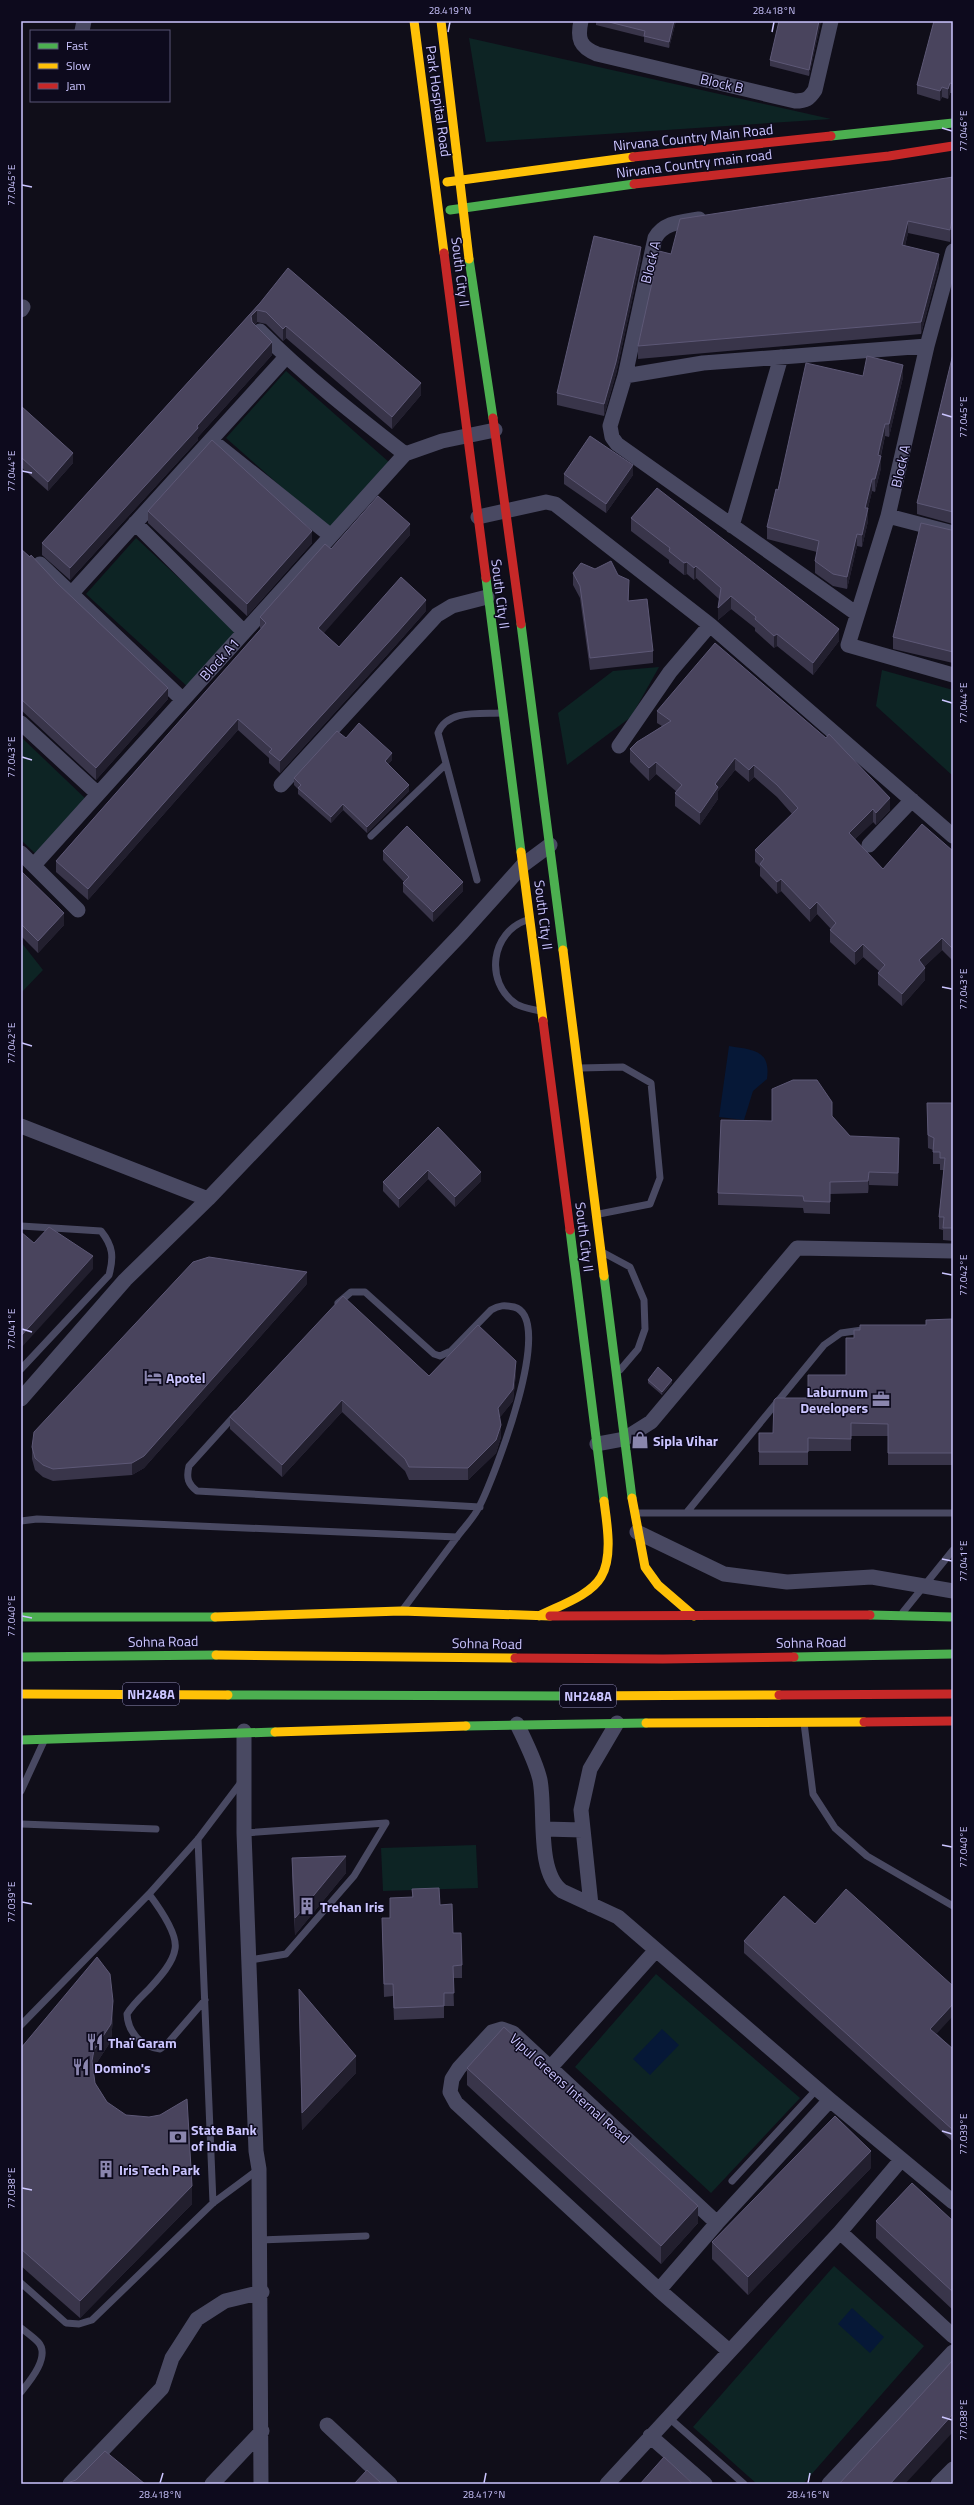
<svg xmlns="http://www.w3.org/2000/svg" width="974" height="2505" font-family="'Titillium Web',sans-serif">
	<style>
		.green { fill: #0d2424 }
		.water { fill: #061837 }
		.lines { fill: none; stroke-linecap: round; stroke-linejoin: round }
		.lane { stroke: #494962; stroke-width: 7 }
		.street { stroke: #494962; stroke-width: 15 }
		.fast { stroke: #4caf50; stroke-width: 9 }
		.slow { stroke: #ffc107; stroke-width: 9 }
		.jam { stroke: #c62828; stroke-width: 9 }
		.wall { fill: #39354a }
		.shaded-wall { fill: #221f2e }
		.building { fill: #49445d; stroke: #5d5876 }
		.ticks { fill: none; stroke: #cbc5ff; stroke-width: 1.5 }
		.labels { text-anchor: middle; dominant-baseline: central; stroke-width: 3; stroke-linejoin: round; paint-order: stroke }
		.shield { fill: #0d0a1d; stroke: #928dbb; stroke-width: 1 }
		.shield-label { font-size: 13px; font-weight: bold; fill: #cbc5ff }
		.street-label { font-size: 14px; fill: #cbc5ff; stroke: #0d0a1d }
		.poi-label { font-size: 14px; font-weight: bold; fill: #cbc5ff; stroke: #0d0a1d; text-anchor: start }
		.neatline { fill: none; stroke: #cbc5ff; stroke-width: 1.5 }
		.ticks-label { font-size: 10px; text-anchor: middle; fill: #cbc5ff }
	</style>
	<rect width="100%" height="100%" fill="#100e19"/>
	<!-- green -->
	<path class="green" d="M469,38L831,119L486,142Z
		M286,371L390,463L330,530L226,438Z
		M136,538L238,633L189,688L86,594Z
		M659,667L631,717L567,765L558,713L613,671Z
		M882,670L953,690V776L876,706Z
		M21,737L88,801L39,857L21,840Z
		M21,942L43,970L21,993Z
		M476,1845L478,1888L383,1891L381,1848Z
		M656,1974L800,2098L711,2193L575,2067Z
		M834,2266L924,2346L803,2484H757L693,2427Z"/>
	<!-- water -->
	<path class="water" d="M729,1046C752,1050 771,1049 767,1079L753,1091L744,1120L719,1117Z
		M662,2029L679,2045L650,2075L633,2059Z
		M852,2308L884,2337L870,2353L838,2324Z"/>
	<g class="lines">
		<!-- lane -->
		<path class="lane" d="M371,836L446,764
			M477,880L438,733C447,709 480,714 502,713
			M527,920C491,932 484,982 516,1004C523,1008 532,1009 540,1011
			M580,1068L623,1067L651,1083L660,1178L650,1204L599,1214
			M21,1226L101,1231C113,1246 114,1257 109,1275L21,1369
			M604,1253L630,1267L644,1300L645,1329L638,1349L620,1370
			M338,1303L351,1292H365L434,1354L440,1356L451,1351L491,1310C499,1305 505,1305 514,1307C557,1318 493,1479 480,1505C475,1517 464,1527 457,1537C439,1561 422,1584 404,1608
			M236,1414L189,1466C186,1478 188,1484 197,1491L480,1507
			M687,1512L824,1345L841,1333L869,1329
			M635,1513H953
			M21,1521L37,1519L457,1537
			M903,1612L953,1550
			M804,1723L813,1794L835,1828L867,1856L953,1906
			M21,1791L44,1741
			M21,1824L156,1829
			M244,1833L386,1823L354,1876L286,1954L250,1960
			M198,1839L213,2203
			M149,1894C158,1906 178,1934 175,1949C173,1963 159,1978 150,1988C142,1996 133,2004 127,2014C128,2032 141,2047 160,2049L167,2044L205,2000
			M21,2025L149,1894L198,1839L242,1781
			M732,2181L817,2089
			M260,2240L366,2236
			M21,2283L66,2323L79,2324L92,2320L213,2203L259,2169
			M21,2328C26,2332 33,2337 38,2342C51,2356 30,2381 21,2392
			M668,2417L744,2484"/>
		<!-- street -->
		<path class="street" d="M581,21C577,39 580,47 597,54L795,101C806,101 809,99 815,90L831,21
			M82,31L84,21
			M699,219C682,222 664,222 655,238L625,376L610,426L612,437L617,444L857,614
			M953,251L927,346L888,516L848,645L953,675
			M21,310L23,307
			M260,331C305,376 355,415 405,454
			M625,376L703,363L927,346
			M211,440L331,536
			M888,516L953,533
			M478,517L546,502L555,504L710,625L670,672L619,746
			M135,523L244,632
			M732,526L781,357
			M40,564L183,700
			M72,593L286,357
			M710,625L953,836
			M21,723L98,794
			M281,785L437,615L452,606L487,597
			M869,845L912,800
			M21,853L78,910
			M34,865L405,454L442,441L495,430
			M21,1126L208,1199
			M21,1399L125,1280L208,1199L462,933L523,865L550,845
			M597,1444L624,1439L651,1422L797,1248L953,1251
			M637,1532L724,1574L787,1582L872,1577L953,1591
			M517,1724C525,1741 536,1762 540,1780C546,1811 536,1872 562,1891L618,1917L830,2100L953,2202
			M244,1731V1833L256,2151L259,2169L261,2484
			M544,1829L583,1830
			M591,1905L581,1810L590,1769L617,1723
			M550,2068L656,1950
			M717,2223L513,2033L502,2029L492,2032L459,2068L452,2079L450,2092L456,2103L659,2290L729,2351
			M840,2232L953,2336
			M659,2290L717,2223L830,2100
			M327,2425L390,2484
			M650,2436L705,2484
			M70,2484L162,2388L172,2358L197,2319L225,2301L262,2292
			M212,2484L262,2431
			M607,2484L840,2232L901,2160
			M829,2484L953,2352
			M938,2484L953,2469"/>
		<!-- fast -->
		<path class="fast" d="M831,136L953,123
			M450,210L634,184
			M469,259L493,418
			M486,578L521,852
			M521,624L563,950
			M570,1230L604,1501
			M604,1276L632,1498
			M870,1615L953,1617
			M21,1617H215
			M21,1657L216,1655
			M794,1657L953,1654
			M228,1695L568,1696
			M466,1726L646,1723
			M21,1740L275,1732"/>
		<!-- slow -->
		<path class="slow" d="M414,21L444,253
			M441,21L469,259
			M447,182L633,157
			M521,852L543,1021
			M563,950L604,1276
			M632,1498L645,1567L658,1585L694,1616
			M539,1616C558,1606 590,1596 601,1577C613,1557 607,1524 604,1501
			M215,1617L401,1611L550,1616
			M216,1655L515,1658
			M21,1694L228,1695
			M568,1696L779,1695
			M646,1723L864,1722
			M275,1732L466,1726"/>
		<!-- jam -->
		<path class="jam" d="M633,157L831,136
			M634,184L889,156L953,146
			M444,253L486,578
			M493,418L521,624
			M543,1021L570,1230
			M550,1616L870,1615
			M515,1658L663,1659L794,1657
			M779,1695L953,1694
			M864,1722L953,1721"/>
	</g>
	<!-- wall -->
	<path class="wall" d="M596,21H676L669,48L644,42V37L596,25Z
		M779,21H821L809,76L770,66V60Z
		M953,21V93H950L948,99L942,97L940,101L917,94V85Z
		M953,177L950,242L908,233L905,246L939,267L921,334L638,359V346L671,254Z
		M641,259L616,374L604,416L557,405V393Z
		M260,303L421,395L392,429L286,338L283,341L266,324L257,322L255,325L272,355L198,437V440L70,580L42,555V543Z
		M953,354V524L917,514V503Z
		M863,376L903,377L889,437L885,436L881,456V468L875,492L872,491L868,508V521L862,547L857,546L847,589L833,586L815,573V561L817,552L767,539V527Z
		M21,406L73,463L48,491L21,467Z
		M564,474L633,475L606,513L564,484Z
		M148,511L312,543L247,616L148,523Z
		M631,518L839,641L813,675L777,646L774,648L755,631V628L731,609L718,620L719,599L696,578L694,580L687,574L684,575L669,563V560L631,531Z
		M951,530H953V663L893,649V637Z
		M410,535L323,633L339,647L426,611L396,645L280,773L269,763V758L238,730L88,900L56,872V861L261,629L260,628V617L331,549Z
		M21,549L57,583L168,699L96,780L21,710Z
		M595,569L618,575L629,593V601L653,651V663L590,670L580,598L573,585V573Z
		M657,711L890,810L876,825L873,822L855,839L883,869L953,851V961L942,950L924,967L925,980L902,1006L878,985V973L879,971L863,957L855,965L830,942V930L831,929L817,914L810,922L781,891L777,894L760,876V867L755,862V850L792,814L777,797L754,777L749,782L735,770L718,791V799L700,825L675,806V793L677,792L656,774L649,781L630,762V749L662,726L657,723Z
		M346,738L392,760L388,764L409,791L367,833L343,810L331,823L298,794V789L294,785V778Z
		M383,851L463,891L433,922L403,892V883L404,882L383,860Z
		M21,871L64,925L38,953L21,936Z
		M927,1103H953V1241L943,1240V1230L939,1229V1217L944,1170H940V1164H933V1150L928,1148Z
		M832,1116L850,1136L899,1150L898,1186L869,1185L868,1193L830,1194V1214L804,1213L803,1208L718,1205V1193L772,1121Z
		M438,1127L481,1181L455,1207L428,1179L399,1208L383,1191V1182Z
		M307,1284L144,1468L132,1475L53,1481L43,1477L35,1470L32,1459V1447Z
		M953,1323V1465H888V1436H851V1451H808V1465H759V1433H773L808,1398L846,1375L854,1338L860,1330Z
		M516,1373L513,1401L500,1417L501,1437L496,1453L468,1480H409L405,1471L342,1412L282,1477L230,1429V1417L429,1376Z
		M648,1380L672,1383L662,1395L648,1383Z
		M292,1858L346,1873L295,1935L292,1876Z
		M412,1889L440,1905L453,1933L462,1965V1978H453L454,2006H444V2018L394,2020L393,1996L384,1997L382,1918H390L412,1897Z
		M744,1941L937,2034L953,2049V2142L744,1953Z
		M299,1989L356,2073L302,2130L299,2007Z
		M113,2018L111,2041L94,2067L93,2071L95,2083L107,2102L192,2204L80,2318L21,2266V2048Z
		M467,2068L698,2223L661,2264L467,2085Z
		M871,2168L748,2295L712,2259V2242Z
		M876,2221H953V2310L876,2238Z"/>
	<!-- shaded-wall -->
	<path class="shaded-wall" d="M674,21H676L669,48V42Z
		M819,21H821L809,76V70Z
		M950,83V93L948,99V89Z
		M942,87V97L940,101V91Z
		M953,215V228L950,242V230Z
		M908,221V233L902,257V245Z
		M641,247V259L616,374L604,416V404Z
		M939,254V267L921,334V322Z
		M257,310V322L251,328V316Z
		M286,326V338L283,341V329Z
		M272,342V355L198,437V440L70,580V568Z
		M903,365V377L889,437V424Z
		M421,383V395L392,429V417Z
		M885,424V436L878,467V455Z
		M73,453V463L48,491V482Z
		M881,456V468L875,492V479Z
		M633,465V475L606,513V504Z
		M872,479V491L865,520V508Z
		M868,508V521L862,547V535Z
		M410,524V535L318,640V628Z
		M312,531V543L247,616V604Z
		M857,534V546L847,589V577Z
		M687,562V574L684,575V563Z
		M696,566V578L694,580V568Z
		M629,580V593L628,613V601Z
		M731,596V609L718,620V608Z
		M426,600V611L396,645L280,773V761Z
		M839,629V641L813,675V663Z
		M777,634V646L774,648V636Z
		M168,688V699L96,780V768Z
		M238,719V730L88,900V889Z
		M392,753V760L385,768V761Z
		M735,758V770L718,791V799L700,825V813L715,784Z
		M656,762V774L649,781V768Z
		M754,765V777L749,782V770Z
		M409,785V791L367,833V827Z
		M890,798V810L876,825V813Z
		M343,804V810L331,823V817Z
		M873,809V822L849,845V833Z
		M781,879V891L777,894V882Z
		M463,882V891L433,922V912Z
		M817,902V914L810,922V909Z
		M64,913V925L38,953V941Z
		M942,938V950L919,972V960Z
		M863,944V957L855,965V952Z
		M925,968V980L902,1006V994Z
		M899,1138V1150L898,1186V1173Z
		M428,1170V1179L399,1208V1199Z
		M481,1172V1181L455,1207V1197Z
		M869,1172V1185L868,1193V1181Z
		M93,1256V1269L21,1348V1336Z
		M307,1272V1284L144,1468L132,1475V1463Z
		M516,1361V1373L513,1401L498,1420V1408Z
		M672,1380V1383L662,1395V1392Z
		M342,1400V1412L282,1477V1465Z
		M501,1425V1437L496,1453L468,1480V1468Z
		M346,1856V1873L295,1935V1918Z
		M113,2001V2018L111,2041L94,2067L92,2078V2061L94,2050Z
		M953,2004V2016L930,2041V2029Z
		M356,2056V2073L302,2130V2113Z
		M871,2151V2168L748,2295V2277Z
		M192,2186V2204L80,2318V2301Z
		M698,2206V2223L661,2264V2246Z
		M953,2414V2432L905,2484H890Z"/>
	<!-- building -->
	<path class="building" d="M605,21H674L669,42L644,36L645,31Z
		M779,21H819L809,70L770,60Z
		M934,21H953V84L950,83L948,89L942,87L940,91L917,85Z
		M953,177V215L950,230L908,221L902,245L939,254L921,322L638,346L659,251L671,254L680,219Z
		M594,236L641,247L616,362L604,404L557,393Z
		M288,268L421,383L392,417L286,326L283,329L266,312L257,310L251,316L252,322L272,342L197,426L198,428L70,568L42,543L260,303Z
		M953,354V512L917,503Z
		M867,356L903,365L889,424H885L878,455L881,456L875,479H872L865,508H868L862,535L857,534L847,577L833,574L815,561L819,541L767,527L776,489L778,490L806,363L863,376Z
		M21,406L73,453L48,482L21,457Z
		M590,436L633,465L606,504L564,474Z
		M212,440L312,531L247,604L148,511Z
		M657,488L839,629L813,663L777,634L774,636L755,619L756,617L731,596L718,608L721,588L696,566L694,568L687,562L684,563L669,551L670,548L631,518Z
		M378,496L410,524L318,628L339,647L401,577L426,600L396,634L280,761L269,752L272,749L238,719L88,889L56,861L266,623L260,617L325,544L331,549Z
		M921,523L951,530H953V652L893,637Z
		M21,549L30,557L31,555L57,583L168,688L96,768L21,699Z
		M611,561L618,575L629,580L628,601L647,599L653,651L590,658L580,586L573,573L581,563L595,569Z
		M715,643L826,738L829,734L890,798L876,813L873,809L849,833L883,869L922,824L953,851V949L942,938L919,960L925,968L902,994L878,973L885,965L863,944L855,952L830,930L836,923L817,902L810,909L781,879L777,882L760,864L764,859L755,850L798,808L777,785L754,765L749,770L735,758L715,784L718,787L700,813L675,793L682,785L656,762L649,768L630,749L637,742L671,721L657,711Z
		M359,723L392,753L385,761L409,785L367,827L343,804L331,817L298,788L301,785L294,778L337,731L346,738Z
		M407,826L463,882L433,912L403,883L409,877L383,851Z
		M21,871L64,913L38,941L21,924Z
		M793,1080H817L832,1102V1116L850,1136L899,1138L898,1173L869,1172L868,1181L830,1182V1202L804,1201L803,1196L718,1193L721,1120L772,1121V1089Z
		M927,1103H953V1228H943L944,1217H939L945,1158H940V1152H933L934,1138L928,1135Z
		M438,1127L481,1172L455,1197L428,1170L399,1199L383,1182Z
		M49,1227L93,1256L21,1336V1232L34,1243Z
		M209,1257L307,1272L144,1456L132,1463L53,1469L43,1465L35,1458L32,1447L34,1432L193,1262Z
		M343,1296L429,1376L478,1325L516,1361L513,1389L498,1408L501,1425L496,1440L468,1468L409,1467L405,1459L342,1400L282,1465L230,1417Z
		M952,1319V1323H953V1453H888V1424L851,1423V1439L808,1438V1452H759V1433H773L774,1400L776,1398H808V1375H846V1338H854V1330H860V1325H926V1320Z
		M658,1367L672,1380L662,1392L648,1380Z
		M346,1856L296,1917L295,1918L292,1858Z
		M439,1888L440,1905L452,1904L453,1933H461L462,1965L453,1966L454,1993H444V2006L394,2008L393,1984H384L382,1918H390V1898L413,1897L412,1889Z
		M846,1889L953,1986V2004L930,2029L953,2049V2130L744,1941L784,1896L815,1924Z
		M97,1957L110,1974L113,2001L111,2024L94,2050L92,2061L95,2083L107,2102L126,2115L149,2117L160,2115L187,2099L192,2186L80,2301L21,2249V2048Z
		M299,1989L356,2056L302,2113Z
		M504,2027L698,2206L661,2246L467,2068Z
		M835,2116L871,2151L748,2277L712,2242Z
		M912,2183L953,2221V2292L876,2221Z
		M953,2360V2414L890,2484H839Z
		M105,2451L145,2484H66L67,2483L76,2480Z
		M664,2457L693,2484H640Z
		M367,2470L382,2484H354Z"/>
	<!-- ticks -->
	<path class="ticks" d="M448,32L450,22M772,32L774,22M942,128L952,131M22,185L32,187M942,414L952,417M22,471L32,473M942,700L952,703M22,757L32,760M942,987L952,989M22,1043L32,1046M942,1273L952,1275M22,1329L32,1332M942,1559L952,1561M22,1616L32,1618M942,1845L952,1847M22,1902L32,1904M942,2131L952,2134M22,2188L32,2190M942,2417L952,2420M160,2483L163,2473M484,2483L486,2473M808,2483L810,2473"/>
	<!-- icons -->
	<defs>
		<g id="hotel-bare" transform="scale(1.38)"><path d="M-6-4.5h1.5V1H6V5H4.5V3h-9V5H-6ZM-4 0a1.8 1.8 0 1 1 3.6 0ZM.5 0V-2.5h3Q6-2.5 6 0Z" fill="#8a85ae" stroke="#0d0a1d" stroke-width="2.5" paint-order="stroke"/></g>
		<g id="office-bare" transform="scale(1.38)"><path d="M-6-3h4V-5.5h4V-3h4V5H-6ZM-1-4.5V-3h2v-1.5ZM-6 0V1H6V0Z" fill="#8a85ae" stroke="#0d0a1d" stroke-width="2.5" paint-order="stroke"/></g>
		<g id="shop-bare" transform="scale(1.38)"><path d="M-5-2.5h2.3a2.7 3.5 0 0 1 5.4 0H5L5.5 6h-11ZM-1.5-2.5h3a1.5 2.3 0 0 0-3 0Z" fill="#8a85ae" stroke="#0d0a1d" stroke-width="2.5" paint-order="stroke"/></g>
		<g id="building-bare" transform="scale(1.38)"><path d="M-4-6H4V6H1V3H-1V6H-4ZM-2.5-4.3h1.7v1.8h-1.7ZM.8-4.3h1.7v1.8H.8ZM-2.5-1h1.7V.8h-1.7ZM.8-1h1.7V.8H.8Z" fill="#8a85ae" stroke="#0d0a1d" stroke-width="2.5" paint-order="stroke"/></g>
		<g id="restaurant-bare" transform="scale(1.38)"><path d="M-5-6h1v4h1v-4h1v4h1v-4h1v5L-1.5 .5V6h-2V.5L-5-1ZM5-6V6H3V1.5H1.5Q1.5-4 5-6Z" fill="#8a85ae" stroke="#0d0a1d" stroke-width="2.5" paint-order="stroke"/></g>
		<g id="bank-bare" transform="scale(1.38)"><path d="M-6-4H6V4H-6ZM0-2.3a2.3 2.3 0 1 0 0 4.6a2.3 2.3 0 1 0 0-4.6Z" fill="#8a85ae" stroke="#0d0a1d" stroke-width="2.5" paint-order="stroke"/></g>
	</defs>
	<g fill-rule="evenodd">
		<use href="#hotel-bare" x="153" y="1377"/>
		<use href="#office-bare" x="881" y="1399"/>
		<use href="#shop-bare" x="640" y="1440"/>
		<use href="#building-bare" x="307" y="1906"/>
		<use href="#restaurant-bare" x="95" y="2042"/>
		<use href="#restaurant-bare" x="81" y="2067"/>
		<use href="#bank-bare" x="178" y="2137"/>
		<use href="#building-bare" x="106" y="2169"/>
	</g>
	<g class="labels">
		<!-- shield labels -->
		<g class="shield">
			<rect x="123" y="1683" width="56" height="22" rx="3"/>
			<rect x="560" y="1685" width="56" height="22" rx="3"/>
		</g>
		<g class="shield-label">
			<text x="151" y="1694">NH248A</text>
			<text x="588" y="1696">NH248A</text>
		</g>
		<!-- street labels -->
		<g class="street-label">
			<text transform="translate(722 83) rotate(13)">Block B</text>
			<text transform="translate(439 101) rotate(82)">Park Hospital Road</text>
			<text transform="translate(693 137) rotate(-6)">Nirvana Country Main Road</text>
			<text transform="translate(694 163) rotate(-7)">Nirvana Country main road</text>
			<text transform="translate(650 262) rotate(-76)">Block A</text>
			<text transform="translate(461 272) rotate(83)">South City II</text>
			<text transform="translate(900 466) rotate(-77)">Block A</text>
			<text transform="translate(501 594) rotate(83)">South City II</text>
			<text transform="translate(219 659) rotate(-48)">Block A1</text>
			<text transform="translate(544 915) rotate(83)">South City II</text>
			<text transform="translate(585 1237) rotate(83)">South City II</text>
			<text transform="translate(163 1641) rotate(-1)">Sohna Road</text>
			<text transform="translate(811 1642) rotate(-1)">Sohna Road</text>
			<text transform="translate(487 1643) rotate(1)">Sohna Road</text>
			<text transform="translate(570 2088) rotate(42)">Vipul Greens Internal Road</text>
		</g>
		<!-- poi labels -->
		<g class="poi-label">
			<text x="166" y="1377">Apotel</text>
			<text x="868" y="1391" text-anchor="end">Laburnum<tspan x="868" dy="16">Developers</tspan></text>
			<text x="653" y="1440">Sipla Vihar</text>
			<text x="320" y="1906">Trehan Iris</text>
			<text x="108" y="2042">Thaï Garam</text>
			<text x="94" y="2067">Domino's</text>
			<text x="191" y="2129">State Bank<tspan x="191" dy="16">of India</tspan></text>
			<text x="119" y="2169">Iris Tech Park</text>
		</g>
	</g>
	<!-- border -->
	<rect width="974" height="2505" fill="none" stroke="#0d0a1d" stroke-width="44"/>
	<!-- legend -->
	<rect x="30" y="30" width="140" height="72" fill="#0d0a1d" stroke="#595577"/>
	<rect x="38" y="43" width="20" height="6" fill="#4caf50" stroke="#595577"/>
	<text x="66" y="50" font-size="12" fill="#cbc5ff">Fast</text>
	<rect x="38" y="63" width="20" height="6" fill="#ffc107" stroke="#595577"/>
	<text x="66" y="70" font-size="12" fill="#cbc5ff">Slow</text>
	<rect x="38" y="83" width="20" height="6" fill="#c62828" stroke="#595577"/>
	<text x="66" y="90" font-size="12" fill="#cbc5ff">Jam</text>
	<rect x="22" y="22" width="930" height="2461" class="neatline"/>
	<g class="ticks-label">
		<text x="450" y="14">28.419°N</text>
		<text x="774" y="14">28.418°N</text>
		<text transform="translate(963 131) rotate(-90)" y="4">77.046°E</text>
		<text transform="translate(11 185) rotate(-90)" y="4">77.045°E</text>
		<text transform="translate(963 417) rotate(-90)" y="4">77.045°E</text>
		<text transform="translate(11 471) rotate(-90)" y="4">77.044°E</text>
		<text transform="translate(963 703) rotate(-90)" y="4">77.044°E</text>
		<text transform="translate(11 757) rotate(-90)" y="4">77.043°E</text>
		<text transform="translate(963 989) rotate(-90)" y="4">77.043°E</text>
		<text transform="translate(11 1043) rotate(-90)" y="4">77.042°E</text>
		<text transform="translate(963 1275) rotate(-90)" y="4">77.042°E</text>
		<text transform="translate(11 1329) rotate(-90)" y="4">77.041°E</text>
		<text transform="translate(963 1561) rotate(-90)" y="4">77.041°E</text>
		<text transform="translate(11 1616) rotate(-90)" y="4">77.040°E</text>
		<text transform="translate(963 1847) rotate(-90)" y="4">77.040°E</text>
		<text transform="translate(11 1902) rotate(-90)" y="4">77.039°E</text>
		<text transform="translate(963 2134) rotate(-90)" y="4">77.039°E</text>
		<text transform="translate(11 2188) rotate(-90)" y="4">77.038°E</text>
		<text transform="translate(963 2420) rotate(-90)" y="4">77.038°E</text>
		<text x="160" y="2498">28.418°N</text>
		<text x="484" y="2498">28.417°N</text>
		<text x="808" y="2498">28.416°N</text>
	</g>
</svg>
